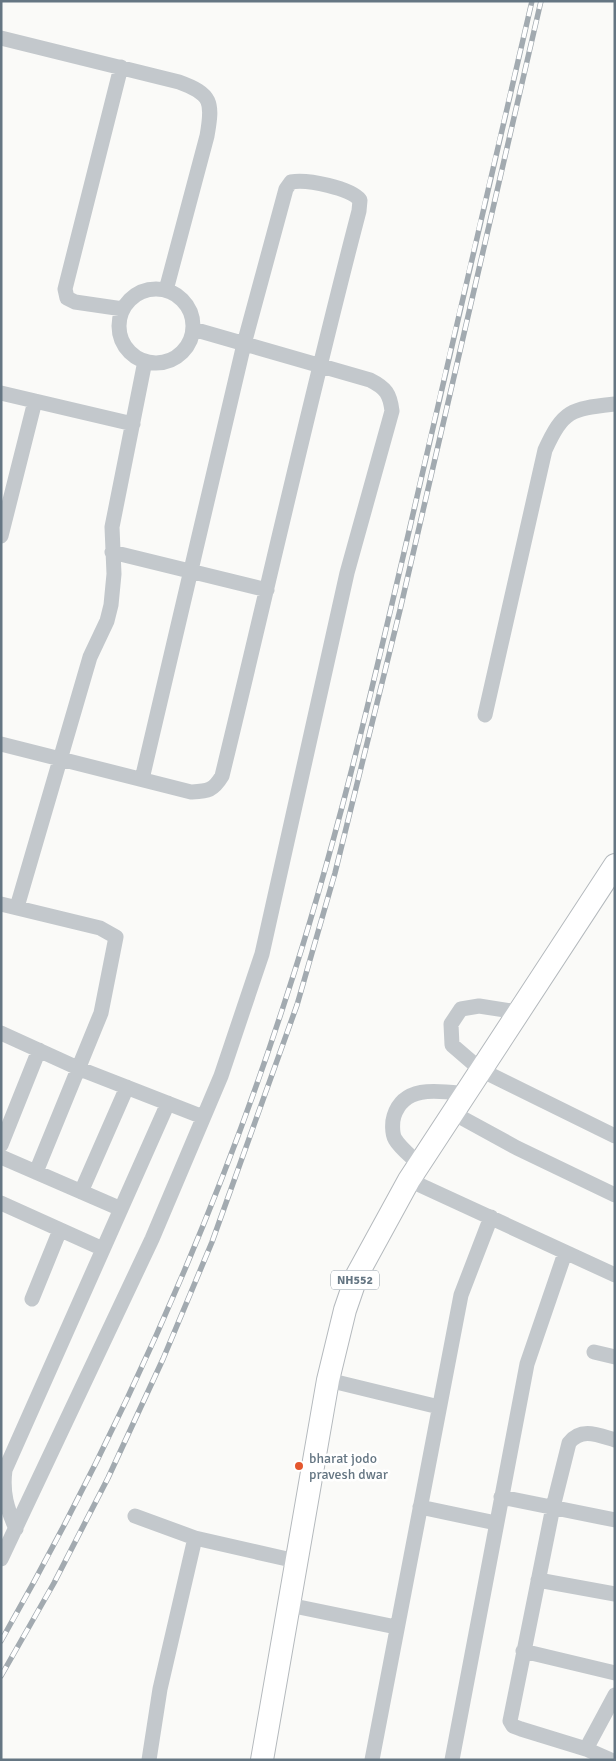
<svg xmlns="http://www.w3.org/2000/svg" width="616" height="1761" font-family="Signika,sans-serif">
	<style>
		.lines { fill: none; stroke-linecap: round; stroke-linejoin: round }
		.highway-casing { stroke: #b4b9bd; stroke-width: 24 }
		.minor { stroke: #c3c8cc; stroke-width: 15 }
		.highway { stroke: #fff; stroke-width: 22 }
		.rail-casing { stroke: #a2aab0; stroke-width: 5.5 }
		.rail { stroke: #fff; stroke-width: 4; stroke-dasharray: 11; stroke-linecap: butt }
		.poi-dot { fill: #e4572e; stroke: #fff; stroke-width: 2 }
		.labels { text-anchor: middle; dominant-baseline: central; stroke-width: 5; stroke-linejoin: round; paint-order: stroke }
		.shield { fill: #fff; stroke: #939fa8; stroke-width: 1 }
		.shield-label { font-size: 12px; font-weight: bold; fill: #657683 }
		.poi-label { font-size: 14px; fill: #657683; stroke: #fff; text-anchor: start }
	</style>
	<rect width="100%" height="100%" fill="#fafaf8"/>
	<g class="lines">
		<!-- highway casing -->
		<g class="highway-casing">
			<path id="highway" d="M262,1760L328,1380L345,1310L357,1275L409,1180L615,865"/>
		</g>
		<!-- minor -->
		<path class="minor" d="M1,38L179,82C212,94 213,102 207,136L166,290
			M121,67L65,289L67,298L75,302L123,309
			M119 326a37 37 0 1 1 74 0a37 37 0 1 1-74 0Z
			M1,393L133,424
			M1,536L35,401
			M112,552L267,590
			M485,715L545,450C564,409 571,409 615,404
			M1,744L191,792C208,791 213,791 222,776C268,587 310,398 359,211L360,200C350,188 308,179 291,182L286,189L244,344L142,779
			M1,904L100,928L116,937L101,1013L36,1172
			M17,907L90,657L107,621L111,605L114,574L112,527L145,361
			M518,1012L479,1006L461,1009L451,1024L452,1045L481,1070L615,1136
			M1,1033L80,1069L203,1117
			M453,1113L517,1148L615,1195
			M1,1145L39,1050
			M1,1157L121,1209
			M419,1164C412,1157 400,1148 395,1139C392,1134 392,1122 394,1116C404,1084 440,1091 466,1094
			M409,1180L615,1275
			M81,1192L127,1087
			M1,1203L103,1249
			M32,1299L60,1230
			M594,1352L615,1357
			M328,1380L439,1407
			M501,1497L615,1520
			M420,1507L496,1523
			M135,1516L195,1538L296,1561
			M16,1529C7,1508 2,1493 5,1470L168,1103
			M1,1559L152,1239L221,1076L262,954L347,573L392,411C390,394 386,388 370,380L193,329
			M538,1580L615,1594
			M289,1605L396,1627
			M523,1651L615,1673
			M586,1749L615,1695
			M149,1760L160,1689L195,1538
			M372,1760L461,1295L491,1217
			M452,1760L527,1364L565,1253
			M611,1760L586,1749L521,1729L513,1726L510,1721L553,1507L569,1443C581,1427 598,1435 615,1440"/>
		<!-- highway -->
		<use href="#highway" class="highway"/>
		<!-- rail casing -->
		<g class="rail-casing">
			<path id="rail" d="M1,1641C117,1437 214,1221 286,998C337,843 373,685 410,527C450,351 491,176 532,1
				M1,1676L54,1583L108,1478L163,1359L212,1242L297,1005L335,873L400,610L541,1"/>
		</g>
		<!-- rail -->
		<use href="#rail" class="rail"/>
	</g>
	<!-- markers -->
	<circle class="poi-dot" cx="299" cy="1466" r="5"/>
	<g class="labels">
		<!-- shield labels -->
		<rect class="shield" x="331" y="1270.5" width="48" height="19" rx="4"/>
		<g class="shield-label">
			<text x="355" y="1280">NH552</text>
		</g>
		<!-- poi labels -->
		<g class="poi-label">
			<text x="309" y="1458">bharat jodo<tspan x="309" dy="16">pravesh dwar</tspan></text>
		</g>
	</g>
	<!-- border -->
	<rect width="616" height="1761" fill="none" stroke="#657683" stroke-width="5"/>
</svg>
